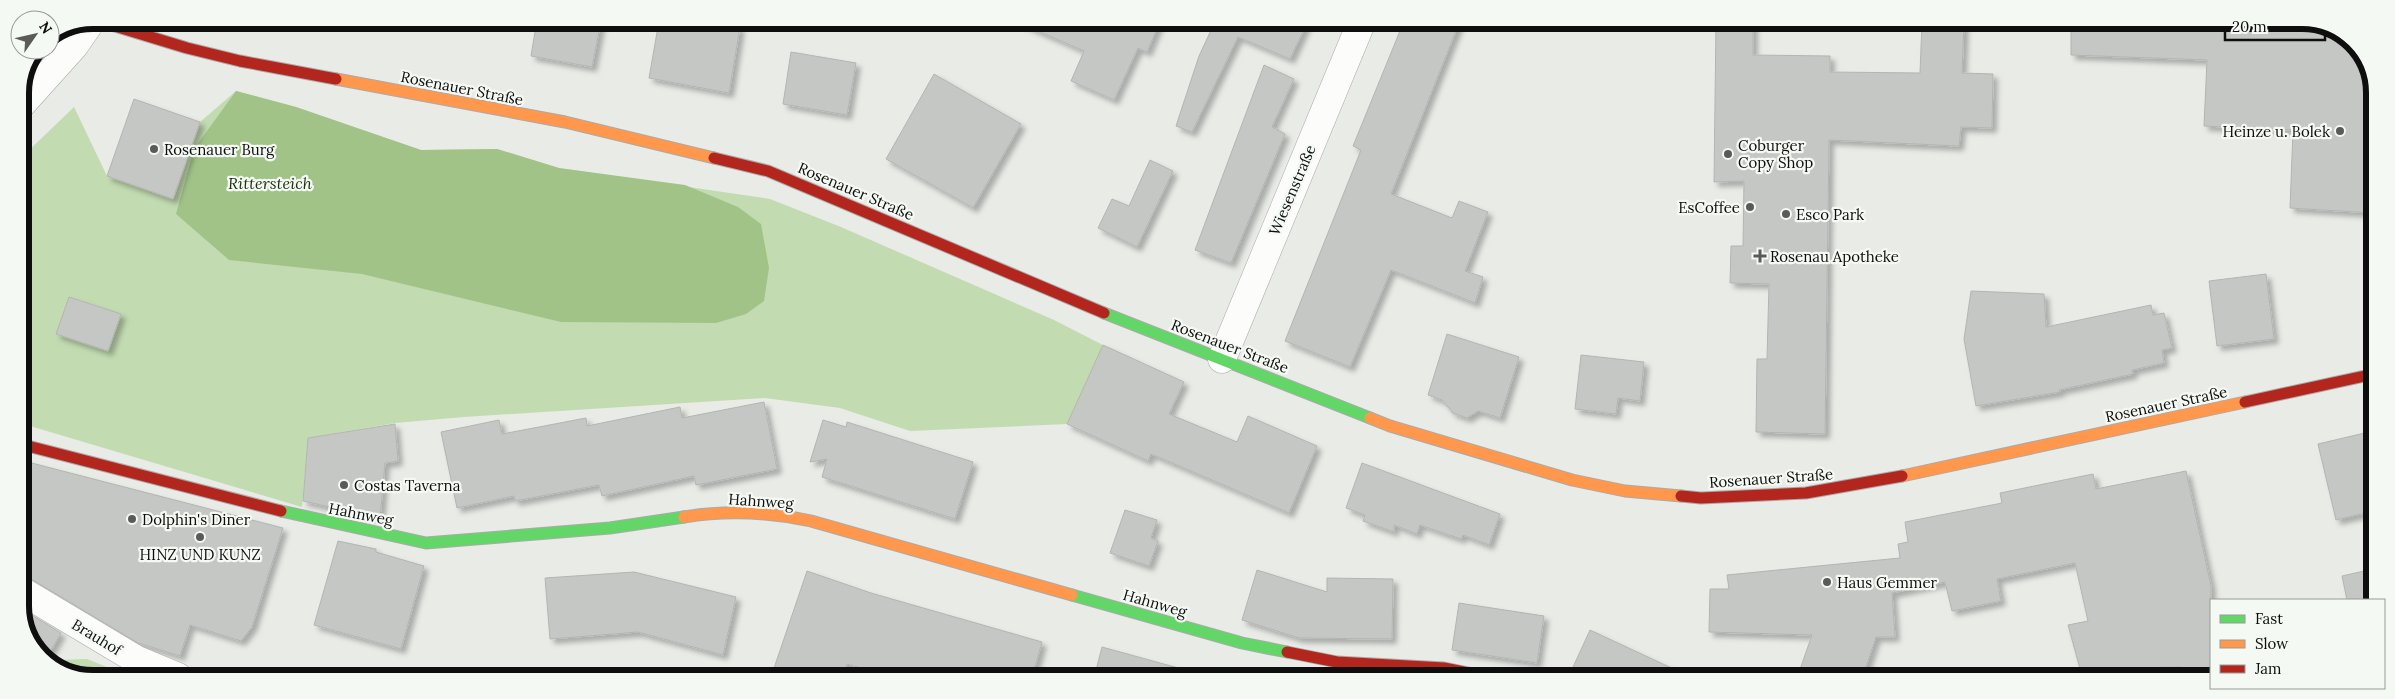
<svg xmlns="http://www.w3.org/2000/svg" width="2395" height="699" font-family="Lora,serif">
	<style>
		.green { fill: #c2dbb1 }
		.water { fill: #a1c388 }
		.building { fill: #c5c7c4; stroke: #b3b5b2; filter: url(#shadow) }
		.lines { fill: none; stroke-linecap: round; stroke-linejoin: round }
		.street-casing { stroke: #aaaba9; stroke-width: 29 }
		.fast-casing { stroke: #aaaba9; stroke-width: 13 }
		.slow-casing { stroke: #aaaba9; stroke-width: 13 }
		.jam-casing { stroke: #aaaba9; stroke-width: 13 }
		.street { stroke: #fcfcfb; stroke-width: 28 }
		.fast { stroke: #63d668; stroke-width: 11 }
		.slow { stroke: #ff974d; stroke-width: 11 }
		.jam { stroke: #b3261e; stroke-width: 11 }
		.poi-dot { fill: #5a5b59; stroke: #f5f9f3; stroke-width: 2 }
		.labels { text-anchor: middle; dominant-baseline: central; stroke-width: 4.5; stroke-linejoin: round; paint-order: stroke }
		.street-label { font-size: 15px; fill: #0d0e0d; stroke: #f5f9f3 }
		.poi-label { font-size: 15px; fill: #0d0e0d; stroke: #f5f9f3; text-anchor: start }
		.water-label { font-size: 16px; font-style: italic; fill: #1d300e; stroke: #f5f9f3 }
		.rim { fill: none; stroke: #0d0e0d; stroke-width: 6 }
	</style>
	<defs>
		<filter id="shadow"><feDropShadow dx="4.5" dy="4.5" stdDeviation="2.5" flood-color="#0004"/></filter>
	</defs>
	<rect width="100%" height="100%" fill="#e9ebe7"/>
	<!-- green -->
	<path class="green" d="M236,91L296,107L421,150L497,149L559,168L770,199L841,227L1054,320L1103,345L1067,424L910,431L840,408L765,398L464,417L395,423L308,438L302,507L20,423V159L74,107L107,176L173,199L200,122Z
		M87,659L131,677H74L54,664L57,660Z"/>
	<!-- water -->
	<path class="water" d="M236,91L296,107L421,150L497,149L559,168L685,185L738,207L761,224L769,268L764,301L746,314L716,323L561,322L362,274L229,260L176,214L194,149Z"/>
	<!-- building -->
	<path class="building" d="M537,20L601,21L592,67L531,56Z
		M659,21H707L740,27L729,93L649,78Z
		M1015,21H1160L1147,52L1138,48L1114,100L1071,81L1084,51Z
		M1201,21H1308L1290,59L1238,37L1192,132L1176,126L1199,56L1213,26Z
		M1404,21H1460L1391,194L1452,218L1459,201L1488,212L1465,271L1483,277L1475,303L1391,270L1350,367L1285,341L1361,150L1353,146Z
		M1716,22H1753V55L1830,56V72L1920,73L1922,22H1964L1962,73L1993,74L1992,128L1961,127L1959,146L1829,140L1825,434L1756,432L1757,359H1767L1769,284L1730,283L1731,246H1743L1744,181L1714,182Z
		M2071,22H2321L2357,45L2375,88L2374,213L2290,208L2293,130L2204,126L2207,60L2071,55Z
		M791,52L856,63L847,115L783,104Z
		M1264,65L1294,79L1272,127L1285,134L1231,263L1195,250Z
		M934,74L1021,124L973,208L886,159Z
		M134,99L200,122L173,199L107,176Z
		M1150,160L1173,171L1137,247L1098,228L1112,199L1129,206Z
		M2266,274L2274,339L2217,346L2209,281Z
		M1971,291L2044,294L2046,327L2151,305L2153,315L2164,313L2172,348L2162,350L2164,363L2132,370L2133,374L2059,390L2060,392L1976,406L1964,339Z
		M69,297L121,314L108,351L56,334Z
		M1447,334L1519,357L1500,418L1478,411L1467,418L1453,413L1442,400L1428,395Z
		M1103,345L1184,382L1169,414L1237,442L1248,416L1317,446L1289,513L1151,454L1148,461L1067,424Z
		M1581,355L1644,362L1640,401L1618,398L1616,414L1575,409Z
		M764,402L777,469L696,485L694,476L602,496L599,485L515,501L514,496L457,508L441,432L499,420L502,434L586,418L587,426L680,407L682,418Z
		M823,420L846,427L847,422L973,462L955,519L822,477L827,459L810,462Z
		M395,424L398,461L385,463L380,518L303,501L308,438Z
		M2373,431V511L2336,520L2318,444Z
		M20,460L283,528L252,627L241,641L190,625L180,656L138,643L28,577L20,574Z
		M1362,463L1500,514L1489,545L1463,535L1461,539L1420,525L1417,534L1394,525V532L1363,521L1365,515L1346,508Z
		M2186,471L2211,586V670L2183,671L2182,667L2080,669L2068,625L2088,621L2075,563L1997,579L2001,601L1952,611L1945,582L1892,593L1895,637H1876L1862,679L1797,678L1812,635L1709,632L1710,589H1729L1727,575L1900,558L1898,544L1908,542L1905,522L2002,503L2000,493L2093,474L2096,489Z
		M1125,510L1157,520L1151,538L1158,541L1149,566L1110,553Z
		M338,541L376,549V552L424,566L401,649L314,625Z
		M2373,569V600H2347L2342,576Z
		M1257,570L1327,592V578L1393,579L1392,639L1299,638L1242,620Z
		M807,571L871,593L1042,642L1032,678L891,677L847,664L843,677H771Z
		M634,572L736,597L723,655L638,632L550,639L545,578Z
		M1459,603L1544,616L1537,663L1452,650Z
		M20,608L61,633L46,659L38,654Z
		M1590,630L1693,678H1568Z
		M1102,647L1182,669L1181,678H1094Z"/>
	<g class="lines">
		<!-- street casing -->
		<g class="street-casing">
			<path id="street" d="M20,106L74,46L92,20
				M1222,359L1362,21
				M20,590L137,660L178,677"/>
		</g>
		<!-- fast casing -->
		<g class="fast-casing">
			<path id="fast" d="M1104,313L1370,418
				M281,511L426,543L610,528L684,517
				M1072,595L1242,643L1287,652"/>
		</g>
		<!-- slow casing -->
		<g class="slow-casing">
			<path id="slow" d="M336,79L565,122L714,158
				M1370,418L1390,426L1572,480L1625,491L1681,496
				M1902,476L2245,402
				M684,517C726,510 769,512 811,521L1072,595"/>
		</g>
		<!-- jam casing -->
		<g class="jam-casing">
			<path id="jam" d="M95,20L187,48L240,61L336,79
				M714,158L768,171L1104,313
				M2245,402L2374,374
				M20,444L281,511
				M1681,496L1701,498L1806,493L1902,476
				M1287,652L1337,662L1444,668L1493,678"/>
		</g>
		<!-- street -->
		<use href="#street" class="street"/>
		<!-- fast -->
		<use href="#fast" class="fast"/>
		<!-- slow -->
		<use href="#slow" class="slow"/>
		<!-- jam -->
		<use href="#jam" class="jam"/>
	</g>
	<!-- markers -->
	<g class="poi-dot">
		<circle cx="2340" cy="131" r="5"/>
		<circle cx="154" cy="149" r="5"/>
		<circle cx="1728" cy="154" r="5"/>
		<circle cx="1750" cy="207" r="5"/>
		<circle cx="1786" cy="214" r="5"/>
		<path d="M1757.5 248.5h5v5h5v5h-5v5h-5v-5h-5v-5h5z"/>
		<circle cx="344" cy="485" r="5"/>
		<circle cx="132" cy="519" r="5"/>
		<circle cx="200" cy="537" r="5"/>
		<circle cx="1827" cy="582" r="5"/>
	</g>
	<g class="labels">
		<!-- street labels -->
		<g class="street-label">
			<text transform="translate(462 88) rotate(11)">Rosenauer Straße</text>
			<text transform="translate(1292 190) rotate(-67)">Wiesenstraße</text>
			<text transform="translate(856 191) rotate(23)">Rosenauer Straße</text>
			<text transform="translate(1230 346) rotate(21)">Rosenauer Straße</text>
			<text transform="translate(2166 404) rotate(-12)">Rosenauer Straße</text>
			<text transform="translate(1771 478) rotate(-4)">Rosenauer Straße</text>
			<text transform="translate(761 501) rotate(4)">Hahnweg</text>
			<text transform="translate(361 514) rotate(11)">Hahnweg</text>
			<text transform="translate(1155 603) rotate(16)">Hahnweg</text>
			<text transform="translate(97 637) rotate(31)">Brauhof</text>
		</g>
		<!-- poi labels -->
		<g class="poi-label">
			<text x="2330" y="131" text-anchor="end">Heinze u. Bolek</text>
			<text x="1738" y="145">Coburger<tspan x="1738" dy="17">Copy Shop</tspan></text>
			<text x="164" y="149">Rosenauer Burg</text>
			<text x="1740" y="207" text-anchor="end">EsCoffee</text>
			<text x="1796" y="214">Esco Park</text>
			<text x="1770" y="256">Rosenau Apotheke</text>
			<text x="354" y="485">Costas Taverna</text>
			<text x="142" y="519">Dolphin's Diner</text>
			<text x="200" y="554" text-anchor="middle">HINZ UND KUNZ</text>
			<text x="1837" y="582">Haus Gemmer</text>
		</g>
		<!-- water labels -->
		<g class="water-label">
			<text x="270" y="183">Rittersteich</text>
		</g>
	</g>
	<!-- crop -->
	<path d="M0 0H2395V699H0ZM93 29H2302A64 64 0 0 1 2366 93V606A64 64 0 0 1 2302 670H93A64 64 0 0 1 29 606V93A64 64 0 0 1 93 29Z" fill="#f5f9f3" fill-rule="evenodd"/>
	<path class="rim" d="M93 29H2302A64 64 0 0 1 2366 93V606A64 64 0 0 1 2302 670H93A64 64 0 0 1 29 606V93A64 64 0 0 1 93 29Z"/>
	<!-- legend -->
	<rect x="2210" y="599" width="175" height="90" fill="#f5f9f3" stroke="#989b97"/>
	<rect x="2220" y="615" width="25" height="8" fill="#63d668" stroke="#989b97"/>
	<text x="2255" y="624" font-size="15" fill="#0d0e0d">Fast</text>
	<rect x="2220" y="640" width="25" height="8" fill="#ff974d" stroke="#989b97"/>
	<text x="2255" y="649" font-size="15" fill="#0d0e0d">Slow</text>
	<rect x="2220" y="665" width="25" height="8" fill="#b3261e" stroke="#989b97"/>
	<text x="2255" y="674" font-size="15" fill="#0d0e0d">Jam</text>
	<!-- north arrow -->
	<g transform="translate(35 35) rotate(56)"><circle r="24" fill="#f5f9f3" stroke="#989b97"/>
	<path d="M0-4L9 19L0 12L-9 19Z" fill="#5a5b59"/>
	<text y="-8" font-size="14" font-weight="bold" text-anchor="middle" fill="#0d0e0d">N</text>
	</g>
	<!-- scale -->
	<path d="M2225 32v8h100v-8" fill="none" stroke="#0d0e0d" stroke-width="2.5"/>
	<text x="2232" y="32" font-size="15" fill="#0d0e0d" stroke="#f5f9f3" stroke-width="4" paint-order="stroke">20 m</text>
</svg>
